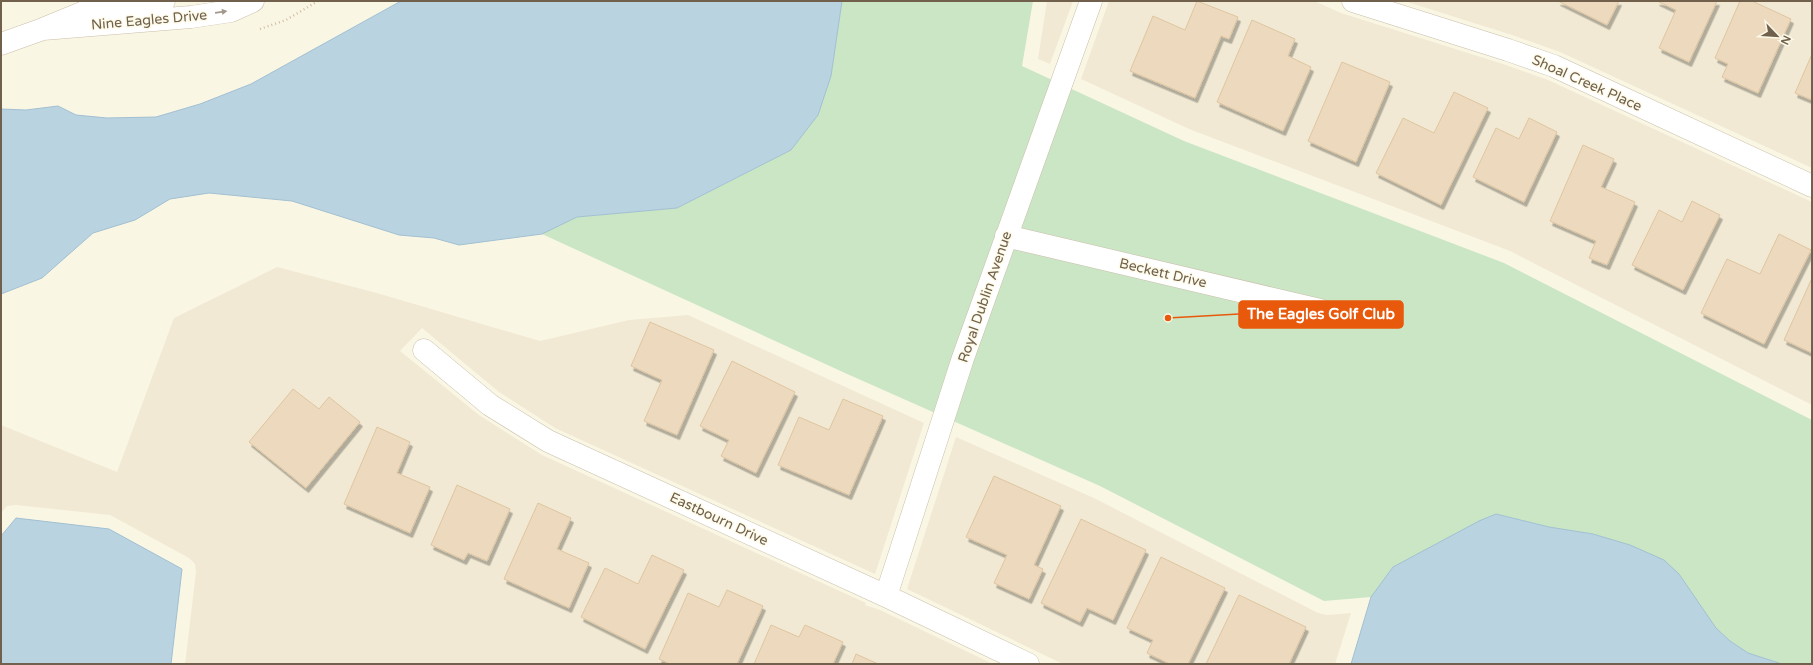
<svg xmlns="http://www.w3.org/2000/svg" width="1813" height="665" font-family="'Varela Round',sans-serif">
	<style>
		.residential { fill: #f1e9d3 }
		.green { fill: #cae6c4 }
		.water { fill: #bad3e1; stroke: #a1c0d2 }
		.building { fill: #eddabe; stroke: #dec5a0; filter: url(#shadow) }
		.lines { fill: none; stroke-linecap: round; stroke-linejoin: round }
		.minor-casing { stroke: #cabfab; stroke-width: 23 }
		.path { stroke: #d1bea1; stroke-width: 2.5; stroke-dasharray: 1 3; stroke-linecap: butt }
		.minor { stroke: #fff; stroke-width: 22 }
		.oneway { fill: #a2988b }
		.labels { text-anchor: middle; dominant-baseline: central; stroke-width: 3; stroke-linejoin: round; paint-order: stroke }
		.street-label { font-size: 14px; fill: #70604c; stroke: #fdfae9 }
		.leader { fill: none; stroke: #e8590c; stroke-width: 1.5 }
		.callout-dot { fill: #e8590c; stroke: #fdfae9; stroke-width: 1.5 }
		.callout { fill: #e8590c; stroke: #e8590c; stroke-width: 1.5 }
		.callout-label { font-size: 15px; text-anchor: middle; font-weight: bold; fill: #fff }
	</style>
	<defs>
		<filter id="shadow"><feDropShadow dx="2.5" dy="4.5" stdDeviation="0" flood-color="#0004"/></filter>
	</defs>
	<rect width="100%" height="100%" fill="#faf6e4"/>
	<!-- residential -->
	<path class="residential" d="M1047,1H1073L1050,64L1038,59Z
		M1109,1H1314L1341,13L1503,64L1548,80L1812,202V405L1510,251L1189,129L1081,79Z
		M1404,1H1812V168L1560,52L1512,35Z
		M277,267L377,293L540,341L629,320L688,315L924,423L875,574L555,428L499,392L422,328L400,351L479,415L542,455L866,603L865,605L880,610L993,664H185L196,572L195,564L189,558L110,515L16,505L7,506L1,513V425L117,472L174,318Z
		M956,437L1094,498L1318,613L1327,615L1351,613L1335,664H1063L907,589Z"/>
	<!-- green -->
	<path class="green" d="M842,1H1033L1022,66L1184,141L1504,263L1812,420V664H1782L1748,653L1730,641L1716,628L1679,574L1630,545L1593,534L1549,527L1496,514L1393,567L1371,597L1324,601L1100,486L845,373L542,234L577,217L677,208L791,150L818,115L831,76Z"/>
	<!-- water -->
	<path class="water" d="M401,1H842L831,76L818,115L791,150L677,208L577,217L542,234L459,245L434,238L399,235L292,201L209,193L170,199L135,220L93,233L42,278L1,294V109L26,110L58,106L76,115L107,118L156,117L200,104L251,84Z
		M1496,514L1549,527L1593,534L1630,545L1664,560L1679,574L1716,628L1730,641L1748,653L1782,664H1351L1371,597L1393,567L1479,521Z
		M16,518L109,529L182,569L171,664H1V536Z"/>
	<!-- building -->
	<path class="building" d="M1197,1L1238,17L1229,39L1221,36L1195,98L1130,71L1153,16L1185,30Z
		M1558,1H1619L1607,25Z
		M1657,1H1717L1689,62L1659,48L1676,10Z
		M1740,1H1752L1791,19L1758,93L1722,77L1728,64L1715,58Z
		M1252,20L1295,39L1288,56L1311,67L1283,131L1217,102Z
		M1812,54V100L1795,93Z
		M1342,62L1390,82L1356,162L1308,141Z
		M1454,92L1488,108L1441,205L1376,173L1403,118L1434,133Z
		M1529,118L1557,132L1524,202L1473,177L1496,128L1519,139Z
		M1583,145L1614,159L1601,187L1635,202L1607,265L1589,258L1596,241L1550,221Z
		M1692,201L1720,215L1683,290L1632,265L1659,210L1682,222Z
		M1779,234L1811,250L1764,344L1701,313L1727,259L1760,274Z
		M1812,278V353L1784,340Z
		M650,322L714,350L677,435L644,421L662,380L631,366Z
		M732,361L795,392L756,473L721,456L729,440L700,426Z
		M293,389L319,409L329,397L360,422L306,488L249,442Z
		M843,399L883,416L849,495L778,465L799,417L829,430Z
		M377,427L410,442L397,473L430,487L410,533L344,504Z
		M994,476L1061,506L1034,565L1043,569L1029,599L994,583L1007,555L966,537Z
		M457,485L510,509L487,561L468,553L464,560L431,545Z
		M538,503L571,518L557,549L589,563L569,608L504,579Z
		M1081,519L1146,550L1113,620L1087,608L1080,622L1041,603Z
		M652,555L684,570L645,649L581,617L605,568L638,584Z
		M1161,557L1225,588L1188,664H1170L1147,653L1153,640L1127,628Z
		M727,590L763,606L737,664H670L659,659L688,593L719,607Z
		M1239,595L1306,627L1289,664H1206Z
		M771,625L799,637L805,625L843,642L833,664H754Z
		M856,654L878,664H852Z"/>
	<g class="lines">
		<!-- minor casing -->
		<g class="minor-casing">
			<path id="minor" d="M1353,1L1508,50L1554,66L1812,186
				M118,12L164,1
				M43,29L191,17L231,11L253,1
				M1,44L43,29L111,1
				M1006,236L1320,310
				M424,350L490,405L548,441L886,596L1028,664
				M886,596L963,358L1091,1"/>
		</g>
		<!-- path -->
		<path class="path" d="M260,29L286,20L318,1"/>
		<!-- minor -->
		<use href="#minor" class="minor"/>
	</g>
	<!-- one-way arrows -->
	<defs><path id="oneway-solid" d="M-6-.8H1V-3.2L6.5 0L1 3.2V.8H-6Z"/></defs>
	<use class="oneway" href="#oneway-solid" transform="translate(221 12) rotate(-8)"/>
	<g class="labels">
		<!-- street labels -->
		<g class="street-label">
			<text transform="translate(149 20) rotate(-5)">Nine Eagles Drive</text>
			<text transform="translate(1587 83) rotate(24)">Shoal Creek Place</text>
			<text transform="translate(1163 273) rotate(13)">Beckett Drive</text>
			<text transform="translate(985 297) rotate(-71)">Royal Dublin Avenue</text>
			<text transform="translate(719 519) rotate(25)">Eastbourn Drive</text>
		</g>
	</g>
	<!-- callouts -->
	<path class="leader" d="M1168 318L1239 314"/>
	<circle class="callout-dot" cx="1168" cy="318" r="4"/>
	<rect class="callout" x="1239" y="301" width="164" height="27" rx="4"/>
	<g class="callout-label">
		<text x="1321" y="319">The Eagles Golf Club</text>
	</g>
	<!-- border -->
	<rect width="1813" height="665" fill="none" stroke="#70604c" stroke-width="4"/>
	<!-- north arrow -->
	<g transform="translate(1777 36) rotate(115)" stroke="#fdfae9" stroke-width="3" paint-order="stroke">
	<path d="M0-3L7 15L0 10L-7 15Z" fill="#70604c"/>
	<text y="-6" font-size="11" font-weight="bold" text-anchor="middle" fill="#70604c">N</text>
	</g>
</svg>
